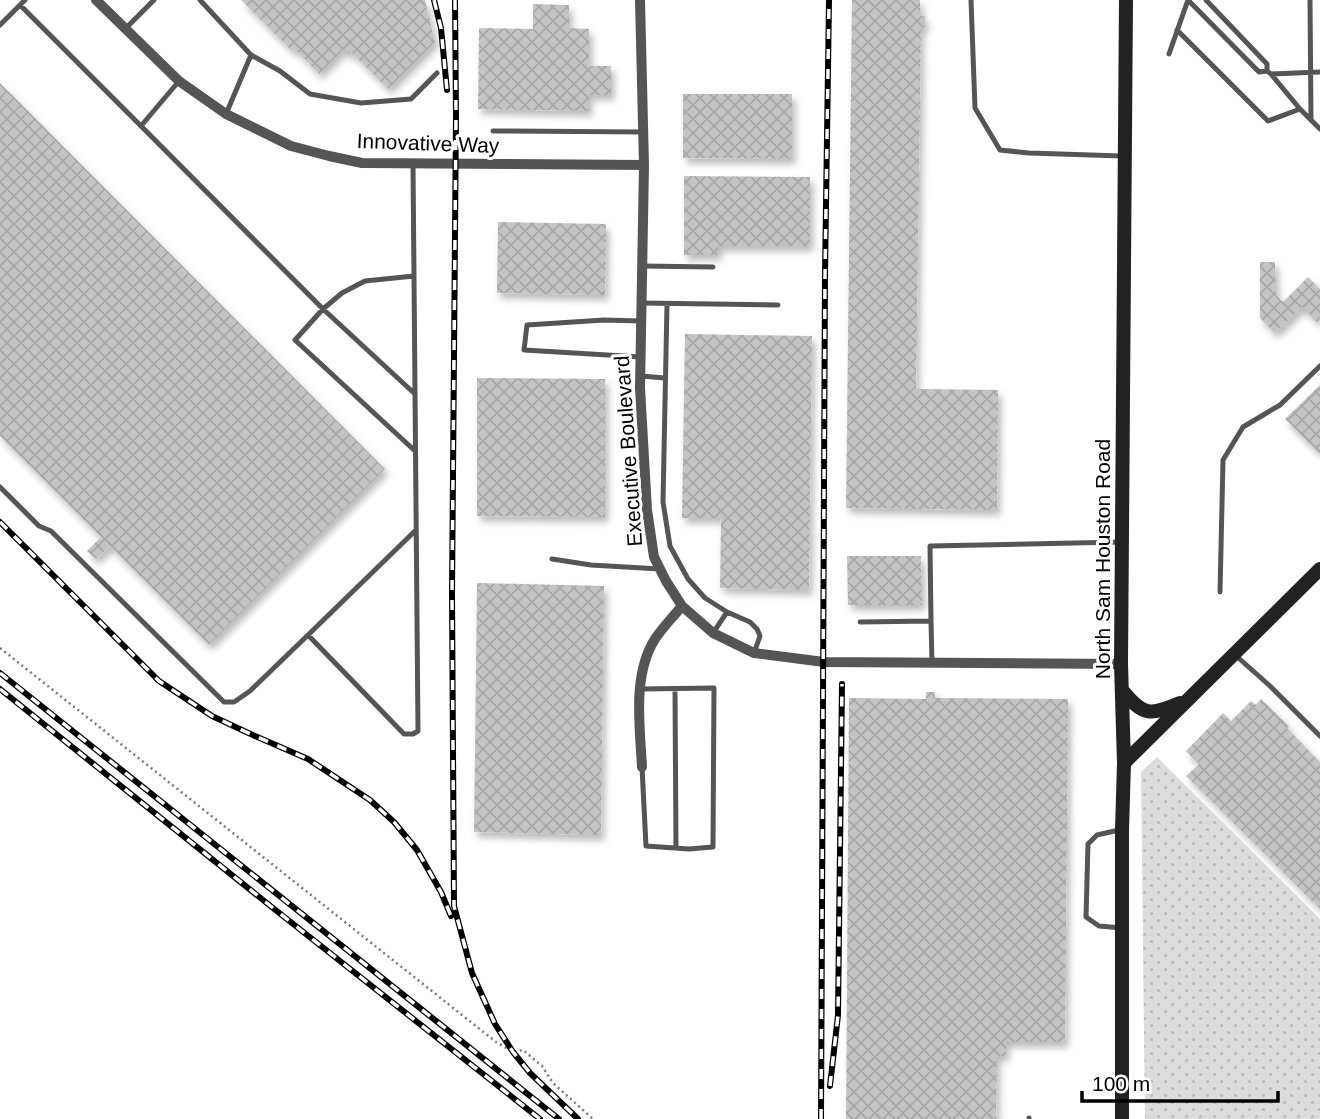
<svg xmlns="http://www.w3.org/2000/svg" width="1320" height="1119" font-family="Helvetica,sans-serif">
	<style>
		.green { fill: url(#green-dots) }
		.building { fill: url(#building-cross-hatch); filter: url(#shadow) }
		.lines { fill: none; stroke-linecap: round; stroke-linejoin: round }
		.path { stroke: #777; stroke-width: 2.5; stroke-dasharray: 2 3.5; stroke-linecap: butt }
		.lane { stroke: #555; stroke-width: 5 }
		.street { stroke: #555; stroke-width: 10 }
		.secondary { stroke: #222; stroke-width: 14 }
		.rail-casing { stroke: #000; stroke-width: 6 }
		.rail { stroke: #fff; stroke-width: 3.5; stroke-dasharray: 10; stroke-linecap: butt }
		.labels { text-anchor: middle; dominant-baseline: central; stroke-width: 6; stroke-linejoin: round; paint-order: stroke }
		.street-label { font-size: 21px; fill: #000; stroke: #fff }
	</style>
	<defs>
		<pattern id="green-dots" width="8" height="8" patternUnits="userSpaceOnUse" patternTransform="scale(1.75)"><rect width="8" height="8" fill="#dcdcdc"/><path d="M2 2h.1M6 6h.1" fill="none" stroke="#bbb" stroke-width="1.8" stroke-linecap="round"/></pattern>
		<pattern id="building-cross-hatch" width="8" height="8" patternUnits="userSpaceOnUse" patternTransform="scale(1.75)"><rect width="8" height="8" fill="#c4c4c4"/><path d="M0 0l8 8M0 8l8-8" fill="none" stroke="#a7a7a7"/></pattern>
		<filter id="shadow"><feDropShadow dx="3.5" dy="5.5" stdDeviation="3.5" flood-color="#0004"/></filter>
	</defs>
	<rect width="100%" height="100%" fill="#fff"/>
	<!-- green -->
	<path class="green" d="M1157,757L1320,919V1119H1145L1141,772Z"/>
	<!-- building -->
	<path class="building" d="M241,0H425L435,42L388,89L352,53L349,55L344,49L319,74L295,49L292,51Z
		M852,0H920V16H925V27H921L916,389L998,390L997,510L846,508Z
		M533,4L569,5V28L589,29V66H611V95H589V111L478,109L479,28L533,29Z
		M0,83L385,469L209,645L110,546L96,559L87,551L101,537L0,436Z
		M683,94H792V159L683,158Z
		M684,176L810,177V246H718V255H684Z
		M498,222L606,224L605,295L497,293Z
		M1260,262H1275L1276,295L1283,302L1308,277L1320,289V319L1317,322L1302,307L1275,333L1260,318Z
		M685,334L812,336L809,590L720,588L721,518H682Z
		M477,378L605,379V517L477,516Z
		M1320,385V454L1285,419Z
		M847,556H921L922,605H848Z
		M477,583L604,586L601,835L474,832Z
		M926,692H935V698L1068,699L1065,1042H1006V1056H997L996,1119H846L849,698L926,699Z
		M1261,699L1289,726L1287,728L1320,762V909L1186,776L1199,764L1186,751L1223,713L1231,721L1251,701L1256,705Z"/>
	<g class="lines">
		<!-- path -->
		<path class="path" d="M0,648L496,1042L513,1052L523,1050L542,1066L553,1083L593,1119"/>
		<!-- lane -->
		<path class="lane" d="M200,0L251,55
			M971,0L975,108L1000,150L1029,153L1122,156
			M1188,0L1259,72L1267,71L1271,74L1300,109L1320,129
			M1206,0L1267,64V71
			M1310,0L1311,119
			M20,5L141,126
			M0,25L25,0
			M125,29L154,0
			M1177,30L1268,121L1300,109
			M1169,54L1188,0
			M1271,74L1320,72
			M179,81L141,126L323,309L342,293L365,281L414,276
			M226,114L251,55L280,71L310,94L361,103L411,99L437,73
			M493,131L643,132
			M642,266L713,267
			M642,303L778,305
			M667,304L663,502L670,546L688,579L705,598L727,612L750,622L757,629L760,636L754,653
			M641,357L524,350L527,325L604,320L641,321
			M641,376L665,378
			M414,450L295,340L323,309L415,394
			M0,487L39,526L51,531L224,702H234L250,691L308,635L404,734H413L418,731L413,164
			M552,559L591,565L660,569
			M1220,592L1223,460L1243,427L1280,405L1320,366
			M931,621L932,663
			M860,622L931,621L930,546L1122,542
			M713,633L727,612
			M308,635L416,530
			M1234,654L1270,686L1320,736
			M641,689L714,688L713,847L689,849L646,846L642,767
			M675,689L676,848
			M1119,830L1097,835L1088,844L1086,917L1099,926L1122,928
			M1029,1119V1118"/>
		<!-- street -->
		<path class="street" d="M96,0L179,81L226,114L291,146L329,156L362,163L644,165
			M640,0L644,165L640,388L647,510L654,557L666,581L682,606L713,633L754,653L824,662L1121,664
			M642,767C640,727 632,675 655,639C662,628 673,617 682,606"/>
		<!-- secondary -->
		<path class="secondary" d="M1122,690C1143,716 1150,716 1180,703
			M1124,763L1320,569
			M1122,1119V830L1124,763L1121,664L1126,0"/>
		<!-- rail casing -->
		<g class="rail-casing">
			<path id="rail" d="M434,0L441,28L447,90
				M455,0L456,115L452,594L454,906L472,973L495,1024L513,1052L530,1073L578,1119
				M0,522L159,681L212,716L255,736L308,759L370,800L394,822L417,850L441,892L451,916
				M0,673L559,1119
				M0,689L278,912L540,1119
				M830,1086L838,1015L842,684
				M821,1119L825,275L829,0"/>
		</g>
		<!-- rail -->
		<use href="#rail" class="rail"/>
	</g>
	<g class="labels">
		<!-- street labels -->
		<g class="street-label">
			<text transform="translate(428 143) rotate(2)">Innovative Way</text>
			<text transform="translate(628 451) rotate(-94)">Executive Boulevard</text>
			<text transform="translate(1102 559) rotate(-90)">North Sam Houston Road</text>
		</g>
	</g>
	<!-- scale -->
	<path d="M1082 1091v10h196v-10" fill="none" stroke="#000000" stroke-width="3.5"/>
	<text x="1092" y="1091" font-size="21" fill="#000000" stroke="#ffffff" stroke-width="5" paint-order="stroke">100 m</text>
</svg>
